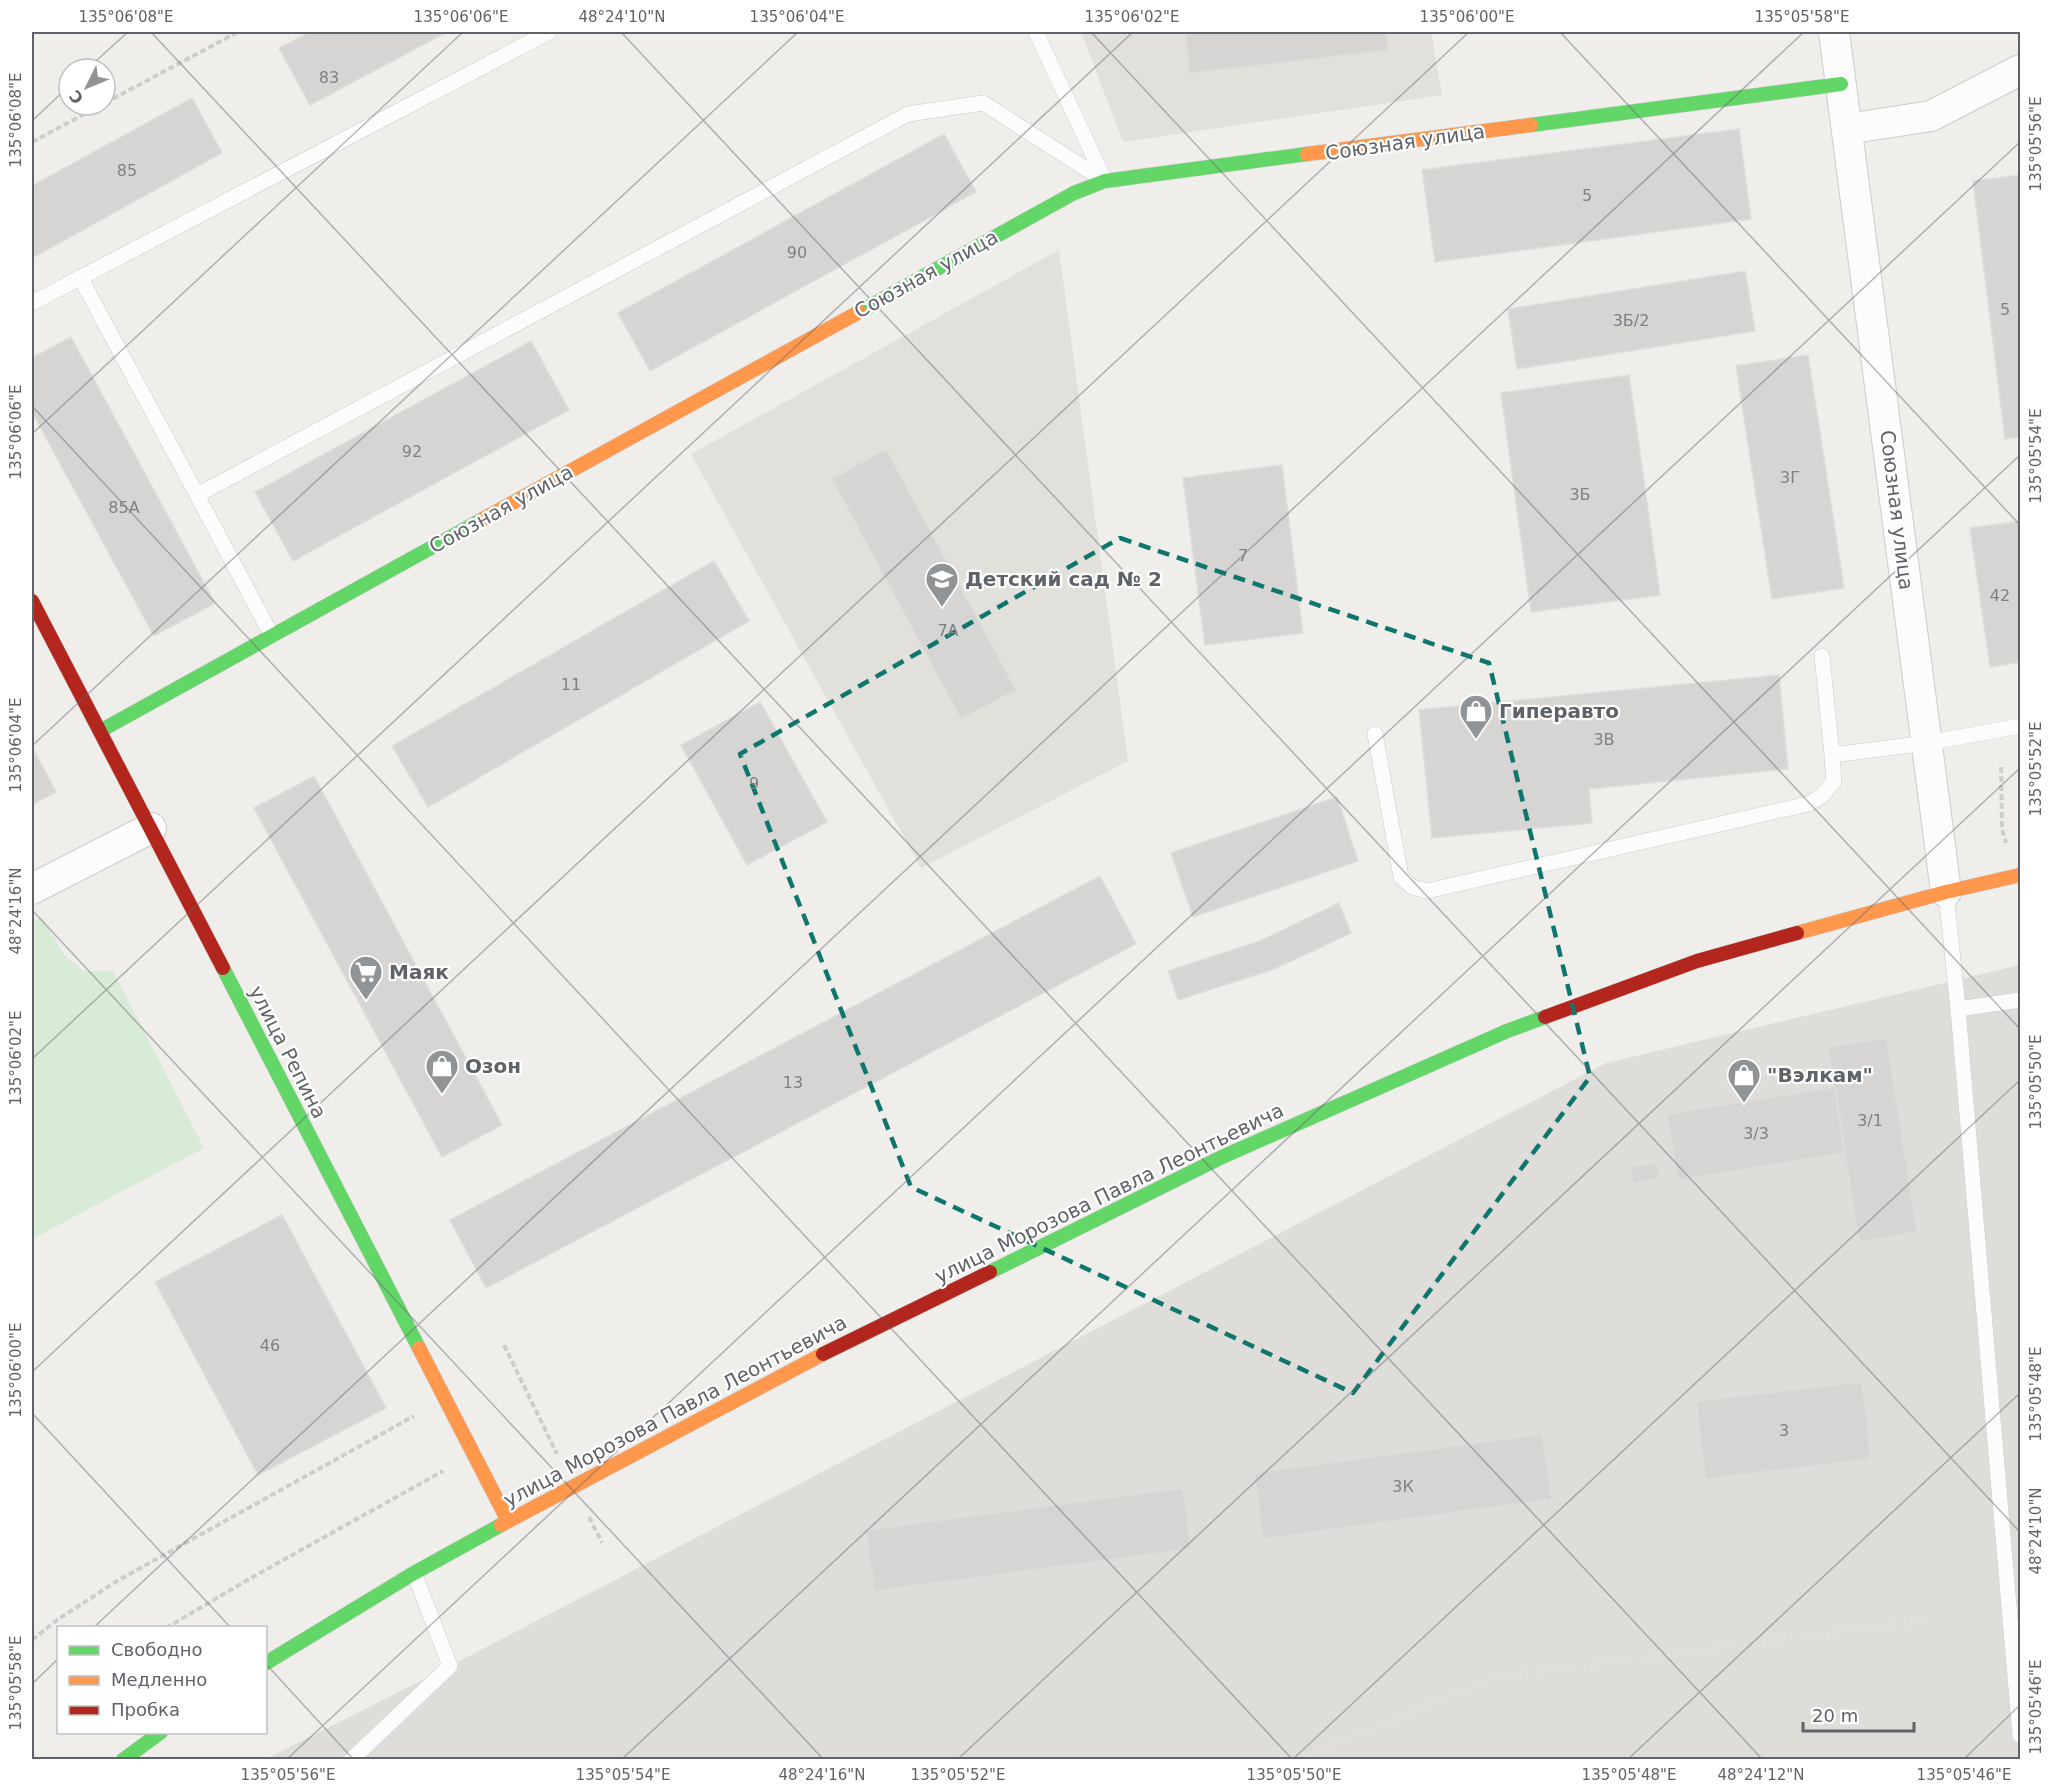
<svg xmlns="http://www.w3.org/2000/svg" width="2052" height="1791" font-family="'DejaVu Sans',sans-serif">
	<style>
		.industrial { fill: #dfddda }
		.education { fill: #e2e0da }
		.green { fill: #d8ebd6 }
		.building { fill: #d6d5d3; stroke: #deddd9; stroke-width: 1.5 }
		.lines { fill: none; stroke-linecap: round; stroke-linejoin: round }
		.lane-casing { stroke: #cbcccc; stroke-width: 16 }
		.street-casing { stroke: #cbcccc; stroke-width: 32 }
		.fast-casing { stroke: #cacacb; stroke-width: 15 }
		.slow-casing { stroke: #cacacb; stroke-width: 15 }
		.jam-casing { stroke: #cacacb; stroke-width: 15 }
		.path { stroke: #cacfcc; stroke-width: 4; stroke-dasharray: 6 3; stroke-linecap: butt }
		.lane { stroke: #fdfcfc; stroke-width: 15 }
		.street { stroke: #fdfcfc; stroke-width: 30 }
		.fast { stroke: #63d668; stroke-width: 14 }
		.slow { stroke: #ff974d; stroke-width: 14 }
		.jam { stroke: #b3261e; stroke-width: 14 }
		.rail { stroke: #e4e4e4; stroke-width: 4.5; stroke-dasharray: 1.5 8; stroke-linecap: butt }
		.marked { fill: none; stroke: #0f766e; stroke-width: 4.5; stroke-dasharray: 12 8; stroke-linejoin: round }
		.ticks { fill: none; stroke: #5f6368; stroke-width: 1.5; stroke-opacity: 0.45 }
		.labels { text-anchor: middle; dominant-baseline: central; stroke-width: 4.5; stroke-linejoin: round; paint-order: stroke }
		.number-label { font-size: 16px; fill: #7e8184 }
		.street-label { font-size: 20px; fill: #5f6368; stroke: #fff }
		.poi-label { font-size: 20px; font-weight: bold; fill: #5f6368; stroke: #fff; text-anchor: start }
		.neatline { fill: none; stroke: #5f6368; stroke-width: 2 }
		.ticks-label { font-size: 15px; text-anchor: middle; fill: #5f6368 }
	</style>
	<rect width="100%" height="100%" fill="#efeeea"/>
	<!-- industrial -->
	<path class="industrial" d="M2020,965V1759L264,1760L450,1666L1606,1063Z"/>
	<!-- education -->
	<path class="education" d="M1081,32H1431L1442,95L1123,142Z
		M1059,250L1128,761L921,868L691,454Z"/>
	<!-- green -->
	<path class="green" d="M42,917L64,955L83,971H113L204,1148L32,1239V922Z"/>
	<!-- building -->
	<path class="building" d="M310,32H447L310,105L279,48Z
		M1185,32H1386L1388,50L1190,73Z
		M192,98L222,153L32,258V186Z
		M1739,129L1751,219L1435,262L1422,170Z
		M944,134L976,192L650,371L618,313Z
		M2020,175V437L2005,439L1973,181Z
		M1745,271L1755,331L1517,369L1508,309Z
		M71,337L215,603L154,636L32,412V358Z
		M531,341L569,410L293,561L255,492Z
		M1808,355L1844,588L1772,599L1736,366Z
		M1629,375L1660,595L1531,612L1501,393Z
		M886,449L1016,690L961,719L832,479Z
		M1282,465L1303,633L1205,645L1183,478Z
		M2020,521V662L1990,667L1970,528Z
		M714,561L749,621L428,807L392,746Z
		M1779,675L1788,769L1589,789L1592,823L1432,838L1419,710Z
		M760,702L827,822L747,865L681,745Z
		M32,747L56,792L32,805Z
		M314,776L502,1125L442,1157L254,808Z
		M1337,797L1358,861L1193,917L1171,853Z
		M1100,876L1136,944L486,1288L450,1220Z
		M1339,903L1351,933L1274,969L1178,1000L1168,971L1260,941Z
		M1887,1038L1917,1232L1859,1242L1828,1047Z
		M1835,1087L1845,1153L1678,1180L1667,1114Z
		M1657,1163L1660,1178L1633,1183L1631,1167Z
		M282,1215L386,1408L258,1475L155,1282Z
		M1862,1382L1871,1459L1705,1479L1696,1401Z
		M1542,1434L1552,1499L1263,1539L1254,1473Z
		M1183,1488L1191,1549L874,1591L866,1530Z"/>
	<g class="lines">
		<!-- lane casing -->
		<g class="lane-casing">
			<path id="lane" d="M80,277L197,495L908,114L983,103L1105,181L1036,32
				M32,303L549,32
				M197,495L272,636
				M1822,656L1832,755L1927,743L2020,726
				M1375,734L1401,877L1412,887L1427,891L1808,804L1822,796L1834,781L1832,755
				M1946,892L1958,1009L2020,1000
				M1958,1009L2020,1735
				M351,1760L450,1666L414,1573"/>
		</g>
		<!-- street casing -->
		<g class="street-casing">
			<path id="street" d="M1834,32L1946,892
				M1847,129L1931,116L2020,70
				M32,889L151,828"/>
		</g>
		<!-- fast casing -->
		<g class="fast-casing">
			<path id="fast" d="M1531,125L1841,84
				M859,312L1074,193L1105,181L1307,154
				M100,731L483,519
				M223,968L419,1348
				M990,1272L1222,1157L1507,1031L1545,1017
				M266,1663L414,1573L501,1525
				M123,1760L161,1732"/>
		</g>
		<!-- slow casing -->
		<g class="slow-casing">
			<path id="slow" d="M1307,154L1531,125
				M483,519L859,312
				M1797,933L1946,892L2020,875
				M419,1348L508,1521
				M501,1525L823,1354"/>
		</g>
		<!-- jam casing -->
		<g class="jam-casing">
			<path id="jam" d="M32,601L223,968
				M1545,1017L1697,961L1797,933
				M823,1354L990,1272"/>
		</g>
		<!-- path -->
		<path class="path" d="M105,103L238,32
			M32,142L101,105
			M2001,767L2002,829L2006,843
			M504,1345L557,1454
			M589,1517L602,1543
			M166,1628L251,1578L443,1471
			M32,1640L57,1620L117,1581L414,1416"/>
		<!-- lane -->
		<use href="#lane" class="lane"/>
		<!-- street -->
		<use href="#street" class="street"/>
		<!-- fast -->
		<use href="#fast" class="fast"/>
		<!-- slow -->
		<use href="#slow" class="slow"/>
		<!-- jam -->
		<use href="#jam" class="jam"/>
		<!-- rail -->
		<path class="rail" d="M1297,1760L1494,1677L1926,1621"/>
	</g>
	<!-- marked area -->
	<path class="marked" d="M1120,538L1489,663L1590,1077L1353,1393L911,1187L740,754Z"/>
	<!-- ticks -->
	<path class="ticks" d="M151,32L1763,1760M621,32L2020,1532M1091,32L2020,1029M1560,32L2020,525M87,69L128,32M32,121L69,86M32,406L1293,1760M32,434L463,32M32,746L798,32M32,910L824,1760M32,1059L1133,32M32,1372L1469,32M32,1413L231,1628M93,1628L1804,32M266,1664L354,1760M32,1684L58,1659M286,1760L2020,142M621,1760L2020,455M957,1760L2020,768M1292,1760L2020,1080M1627,1760L2020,1393M1963,1760L2020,1705"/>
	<!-- icons -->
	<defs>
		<g id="school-pin" transform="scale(1.725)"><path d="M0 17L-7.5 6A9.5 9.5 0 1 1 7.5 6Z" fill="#919496" stroke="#fff"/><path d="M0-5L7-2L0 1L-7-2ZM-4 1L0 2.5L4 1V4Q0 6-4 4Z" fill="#fff"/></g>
		<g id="shop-pin" transform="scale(1.725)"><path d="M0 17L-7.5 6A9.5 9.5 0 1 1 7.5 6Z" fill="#919496" stroke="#fff"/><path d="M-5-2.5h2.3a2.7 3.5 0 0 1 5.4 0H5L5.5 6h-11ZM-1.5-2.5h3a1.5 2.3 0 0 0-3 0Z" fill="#fff"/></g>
		<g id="supermarket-pin" transform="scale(1.725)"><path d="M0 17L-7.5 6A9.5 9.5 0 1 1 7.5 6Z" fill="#919496" stroke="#fff"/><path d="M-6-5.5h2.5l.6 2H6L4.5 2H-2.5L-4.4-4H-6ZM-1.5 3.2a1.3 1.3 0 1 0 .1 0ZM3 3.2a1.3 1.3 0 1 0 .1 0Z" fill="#fff"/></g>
	</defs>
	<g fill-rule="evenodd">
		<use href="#school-pin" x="942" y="579"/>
		<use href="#shop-pin" x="1476" y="711"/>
		<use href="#supermarket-pin" x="366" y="972"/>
		<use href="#shop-pin" x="442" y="1066"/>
		<use href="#shop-pin" x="1744" y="1075"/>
	</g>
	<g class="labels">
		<!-- number labels -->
		<g class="number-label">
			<text x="329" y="77">83</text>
			<text x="127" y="170">85</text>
			<text x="1587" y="195">5</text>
			<text x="797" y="252">90</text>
			<text x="2005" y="309">5</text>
			<text x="1631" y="320">3Б/2</text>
			<text x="412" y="451">92</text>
			<text x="1790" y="477">3Г</text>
			<text x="1580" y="494">3Б</text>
			<text x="124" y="507">85А</text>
			<text x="1243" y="555">7</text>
			<text x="2000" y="595">42</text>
			<text x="948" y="630">7А</text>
			<text x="571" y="684">11</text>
			<text x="1604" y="739">3В</text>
			<text x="754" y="783">9</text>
			<text x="793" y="1082">13</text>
			<text x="1870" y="1120">3/1</text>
			<text x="1756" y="1133">3/3</text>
			<text x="270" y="1345">46</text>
			<text x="1784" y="1430">3</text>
			<text x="1403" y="1486">3К</text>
		</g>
		<!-- street labels -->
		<g class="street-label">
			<text transform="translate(1405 142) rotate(-8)">Союзная улица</text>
			<text transform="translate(926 274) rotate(-29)">Союзная улица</text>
			<text transform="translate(501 509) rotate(-29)">Союзная улица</text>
			<text transform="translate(1897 510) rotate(83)">Союзная улица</text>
			<text transform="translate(288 1052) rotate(63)">улица Репина</text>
			<text transform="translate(1109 1193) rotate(-26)">улица Морозова Павла Леонтьевича</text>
			<text transform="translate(675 1411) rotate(-28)">улица Морозова Павла Леонтьевича</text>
		</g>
		<!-- poi labels -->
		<g class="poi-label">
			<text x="965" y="579">Детский сад № 2</text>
			<text x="1499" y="711">Гиперавто</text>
			<text x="389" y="972">Маяк</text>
			<text x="465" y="1066">Озон</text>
			<text x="1767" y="1075">"Вэлкам"</text>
		</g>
	</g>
	<!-- border -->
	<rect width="2052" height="1791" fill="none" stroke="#ffffff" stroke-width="66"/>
	<!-- legend -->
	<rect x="57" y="1626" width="210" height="108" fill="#ffffff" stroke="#bfc1c3" stroke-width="1.5"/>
	<rect x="69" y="1646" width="30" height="9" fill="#63d668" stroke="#bfc1c3" stroke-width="1.5"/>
	<text x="111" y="1656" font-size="18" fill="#5f6368">Свободно</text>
	<rect x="69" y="1676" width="30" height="9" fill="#ff974d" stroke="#bfc1c3" stroke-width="1.5"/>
	<text x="111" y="1686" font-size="18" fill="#5f6368">Медленно</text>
	<rect x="69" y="1706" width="30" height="9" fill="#b3261e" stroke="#bfc1c3" stroke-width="1.5"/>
	<text x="111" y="1716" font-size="18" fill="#5f6368">Пробка</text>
	<!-- north arrow -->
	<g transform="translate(87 87) rotate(227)"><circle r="28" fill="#ffffff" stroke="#bfc1c3" stroke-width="1.5"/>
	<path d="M0-4.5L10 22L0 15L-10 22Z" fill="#919496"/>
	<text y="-9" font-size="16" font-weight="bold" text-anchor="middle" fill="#5f6368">С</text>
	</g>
	<!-- scale -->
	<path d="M1803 1722v9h111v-9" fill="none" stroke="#5f6368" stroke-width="3"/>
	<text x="1812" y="1722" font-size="18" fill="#5f6368" stroke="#ffffff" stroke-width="4.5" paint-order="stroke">20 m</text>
	<rect x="33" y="33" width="1986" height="1725" class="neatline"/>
	<g class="ticks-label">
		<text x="126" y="22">135°06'08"E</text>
		<text x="461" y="22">135°06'06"E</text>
		<text x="622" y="22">48°24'10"N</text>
		<text x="797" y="22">135°06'04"E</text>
		<text x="1132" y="22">135°06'02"E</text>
		<text x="1467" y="22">135°06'00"E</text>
		<text x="1802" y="22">135°05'58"E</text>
		<text transform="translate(16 120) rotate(-90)" y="5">135°06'08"E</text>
		<text transform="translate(2036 144) rotate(-90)" y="5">135°05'56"E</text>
		<text transform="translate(16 432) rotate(-90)" y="5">135°06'06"E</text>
		<text transform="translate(2036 456) rotate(-90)" y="5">135°05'54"E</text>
		<text transform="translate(16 745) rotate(-90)" y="5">135°06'04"E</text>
		<text transform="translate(2036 769) rotate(-90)" y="5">135°05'52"E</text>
		<text transform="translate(16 911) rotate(-90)" y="5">48°24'16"N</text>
		<text transform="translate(16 1058) rotate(-90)" y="5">135°06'02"E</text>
		<text transform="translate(2036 1082) rotate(-90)" y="5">135°05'50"E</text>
		<text transform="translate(16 1370) rotate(-90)" y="5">135°06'00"E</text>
		<text transform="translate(2036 1394) rotate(-90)" y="5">135°05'48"E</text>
		<text transform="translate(2036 1531) rotate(-90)" y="5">48°24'10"N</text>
		<text transform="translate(16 1683) rotate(-90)" y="5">135°05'58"E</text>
		<text transform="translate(2036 1707) rotate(-90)" y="5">135°05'46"E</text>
		<text x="288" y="1780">135°05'56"E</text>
		<text x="623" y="1780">135°05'54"E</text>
		<text x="822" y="1780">48°24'16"N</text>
		<text x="958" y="1780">135°05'52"E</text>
		<text x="1294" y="1780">135°05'50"E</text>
		<text x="1629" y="1780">135°05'48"E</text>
		<text x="1761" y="1780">48°24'12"N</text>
		<text x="1964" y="1780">135°05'46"E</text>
	</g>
</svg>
